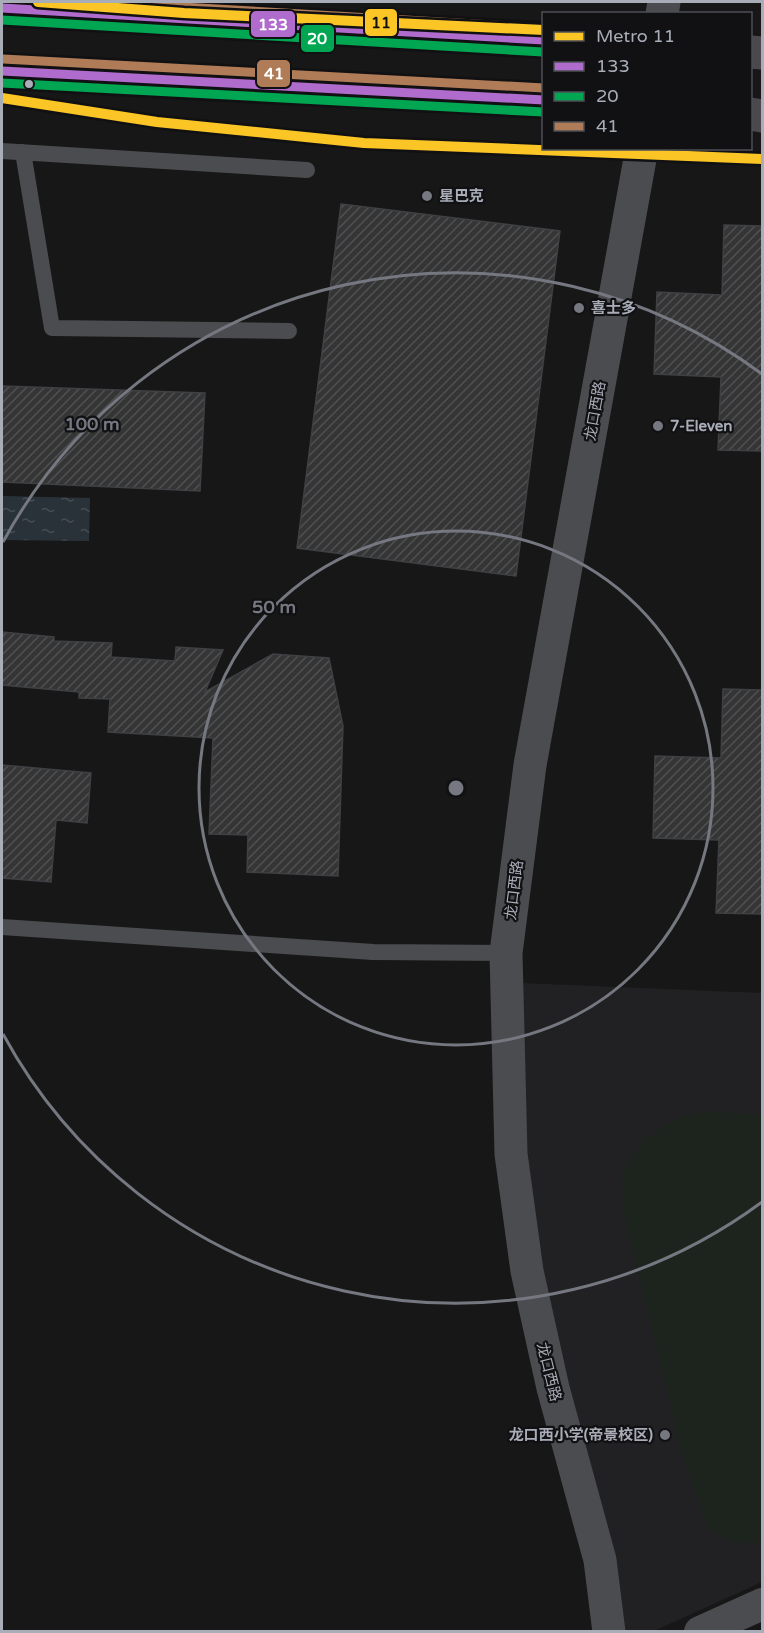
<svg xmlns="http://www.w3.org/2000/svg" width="764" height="1633" font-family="'Varela Round','Noto Sans SC',sans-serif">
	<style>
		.built { fill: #212123 }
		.grass { fill: #1d241e }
		.water { fill: url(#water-ripples) }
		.building { fill: url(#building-hatch); stroke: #3f4043; stroke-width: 1.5 }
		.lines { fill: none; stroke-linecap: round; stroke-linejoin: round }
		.service { stroke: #4b4c50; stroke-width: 16 }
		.minor { stroke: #4b4c50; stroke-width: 32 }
		.tertiary { stroke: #4b4c50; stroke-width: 33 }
		.secondary { stroke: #4a4a4e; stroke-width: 33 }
		.bus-1-casing { stroke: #111113; stroke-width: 14 }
		.bus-2-casing { stroke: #111113; stroke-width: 14 }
		.bus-3-casing { stroke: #111113; stroke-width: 14 }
		.bus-1 { stroke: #b06ccc; stroke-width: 9 }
		.bus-2 { stroke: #00a651; stroke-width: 9 }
		.bus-3 { stroke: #b07c57; stroke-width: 9 }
		.metro-1-casing { stroke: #111113; stroke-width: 15 }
		.metro-1 { stroke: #fac525; stroke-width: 10 }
		.ring { fill: none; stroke: #757880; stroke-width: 3 }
		.bus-dot { fill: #a8adb8; stroke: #111113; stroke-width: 2 }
		.poi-dot { fill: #757880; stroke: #111113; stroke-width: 2 }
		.labels { text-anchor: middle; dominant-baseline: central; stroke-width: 4.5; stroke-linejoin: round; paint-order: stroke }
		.poi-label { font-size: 15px; font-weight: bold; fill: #a8adb8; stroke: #111113; text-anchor: start }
		.street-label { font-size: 15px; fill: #a8adb8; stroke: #111113 }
		.centre { fill: #757880; stroke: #111113; stroke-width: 3 }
		.ring-label { font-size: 18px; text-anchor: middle; font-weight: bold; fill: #757880; stroke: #111113; stroke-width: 4.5; stroke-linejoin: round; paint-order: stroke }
		.line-badge { stroke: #111113; stroke-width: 2 }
		.badge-label { font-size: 16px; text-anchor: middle; font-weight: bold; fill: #fff }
		.pale-badge-label { font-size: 16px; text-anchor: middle; font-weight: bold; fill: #111 }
	</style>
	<defs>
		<pattern id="water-ripples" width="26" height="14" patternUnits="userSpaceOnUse" patternTransform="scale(1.5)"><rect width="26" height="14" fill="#2a3239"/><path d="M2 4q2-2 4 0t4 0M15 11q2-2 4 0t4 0" fill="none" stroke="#464d54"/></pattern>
		<pattern id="building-hatch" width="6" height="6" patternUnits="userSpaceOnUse" patternTransform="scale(1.5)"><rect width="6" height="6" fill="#353536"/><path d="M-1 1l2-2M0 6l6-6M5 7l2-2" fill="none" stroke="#4f5051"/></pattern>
	</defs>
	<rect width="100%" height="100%" fill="#171717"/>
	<!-- built -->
	<path class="built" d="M521,983L762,993V1582L654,1631H620L529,1287Z"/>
	<!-- grass -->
	<path class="grass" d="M708,1111L762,1115V1543H734L708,1528L682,1454L624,1213L622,1174L644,1139L678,1118Z"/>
	<!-- water -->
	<path class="water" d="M2,496L90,498L89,541L2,540Z"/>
	<!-- building -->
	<path class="building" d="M341,204L560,231L516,576L297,548Z
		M724,225L762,226V451L718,450L721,377L654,374L657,292L722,295Z
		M2,386L205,393L200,491L2,482Z
		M2,632L54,637V641L112,643L111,657L175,661L176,647L223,650L205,692L273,654L329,658L343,726L338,876L247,872L248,835L209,834L213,738L108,732L110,699L79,698V692L2,685Z
		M723,689L762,690V914L716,913L719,840L653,838L655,756L721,758Z
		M2,765L91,773L87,823L56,820L51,882L2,878Z"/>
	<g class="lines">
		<!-- service -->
		<path class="service" d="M2,151L307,170
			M23,152L52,328L289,331
			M2,927L373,952L506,953"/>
		<!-- minor -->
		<path class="minor" d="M700,1632L762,1604"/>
		<!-- tertiary -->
		<path class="tertiary" d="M662,14L664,2
			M609,1632L600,1560L553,1388L527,1271L511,1154L506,953L530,765L642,148"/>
		<!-- secondary -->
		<path class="secondary" d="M2,8L544,40
			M750,52L762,53
			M2,71L544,100
			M750,114L762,116"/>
		<!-- bus-1 casing -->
		<g class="bus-1-casing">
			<path id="bus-1" d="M2,8L544,40
				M2,71L544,100"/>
		</g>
		<!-- bus-2 casing -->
		<g class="bus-2-casing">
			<path id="bus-2" d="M2,20L543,52
				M2,83L543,112"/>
		</g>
		<!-- bus-3 casing -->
		<g class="bus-3-casing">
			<path id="bus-3" d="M96,2L544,28
				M3,59L544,88"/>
		</g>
		<!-- bus-1 -->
		<use href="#bus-1" class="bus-1"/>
		<!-- bus-2 -->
		<use href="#bus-2" class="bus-2"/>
		<!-- bus-3 -->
		<use href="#bus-3" class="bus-3"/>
		<!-- metro-1 casing -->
		<g class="metro-1-casing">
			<path id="metro-1" d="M38,2L184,13L544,30
				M2,98L157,122L364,143L762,159"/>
		</g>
		<!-- metro-1 -->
		<use href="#metro-1" class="metro-1"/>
	</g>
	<!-- distance rings -->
	<g class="ring">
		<circle cx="456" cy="788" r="257"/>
		<path d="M762 1202A515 515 0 0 1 3 1034M3 542A515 515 0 0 1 762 374"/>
	</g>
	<!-- markers -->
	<circle class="bus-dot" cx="29" cy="84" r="5"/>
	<g class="poi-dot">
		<circle cx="427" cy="196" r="6"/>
		<circle cx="579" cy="308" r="6"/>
		<circle cx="658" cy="426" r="6"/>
		<circle cx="665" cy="1435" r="6"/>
	</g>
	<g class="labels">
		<!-- poi labels -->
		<g class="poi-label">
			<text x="439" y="196">星巴克</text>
			<text x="591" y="308">喜士多</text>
			<text x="670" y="426">7-Eleven</text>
			<text x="653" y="1435" text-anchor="end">龙口西小学(帝景校区)</text>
		</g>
		<!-- street labels -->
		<g class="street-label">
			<text transform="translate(595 411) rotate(-80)">龙口西路</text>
			<text transform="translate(514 890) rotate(-83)">龙口西路</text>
			<text transform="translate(549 1372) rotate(76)">龙口西路</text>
		</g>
	</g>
	<circle cx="456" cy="788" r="9" class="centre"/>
	<g class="ring-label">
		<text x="92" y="430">100 m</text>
		<text x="274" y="613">50 m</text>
	</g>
	<g class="line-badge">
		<rect x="364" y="8" width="34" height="29" rx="6" fill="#fac525"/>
		<rect x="250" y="10" width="46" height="28" rx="6" fill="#b06ccc"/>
		<rect x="300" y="24" width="35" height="29" rx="6" fill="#00a651"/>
		<rect x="256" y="59" width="35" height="29" rx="6" fill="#b07c57"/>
	</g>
	<g class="badge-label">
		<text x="273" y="30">133</text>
		<text x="317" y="44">20</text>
		<text x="274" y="79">41</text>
	</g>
	<g class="pale-badge-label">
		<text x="381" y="28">11</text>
	</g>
	<!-- border -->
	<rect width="764" height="1633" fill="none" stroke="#a8adb8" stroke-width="6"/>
	<!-- legend -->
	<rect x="542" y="12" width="210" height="138" fill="#111113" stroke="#4d4f55" stroke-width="1.5"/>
	<rect x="554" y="32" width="30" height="9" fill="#fac525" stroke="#4d4f55" stroke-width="1.5"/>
	<text x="596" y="42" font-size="18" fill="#a8adb8">Metro 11</text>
	<rect x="554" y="62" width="30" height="9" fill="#b06ccc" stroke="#4d4f55" stroke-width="1.5"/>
	<text x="596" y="72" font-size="18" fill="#a8adb8">133</text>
	<rect x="554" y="92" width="30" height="9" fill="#00a651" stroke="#4d4f55" stroke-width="1.5"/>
	<text x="596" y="102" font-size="18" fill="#a8adb8">20</text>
	<rect x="554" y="122" width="30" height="9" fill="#b07c57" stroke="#4d4f55" stroke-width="1.5"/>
	<text x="596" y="132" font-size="18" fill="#a8adb8">41</text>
</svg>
